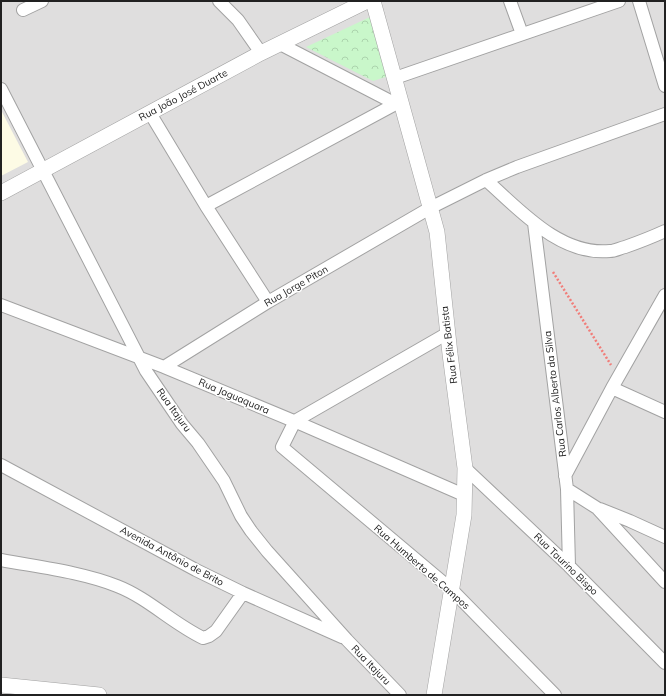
<svg xmlns="http://www.w3.org/2000/svg" width="666" height="696" font-family="Mulish,sans-serif">
	<style>
		.residential { fill: #dfdede }
		.education { fill: #fdfbe5 }
		.park { fill: url(#park-crowns) }
		.lines { fill: none; stroke-linecap: round; stroke-linejoin: round }
		.minor-casing { stroke: #a2a2a2; stroke-width: 14 }
		.tertiary-casing { stroke: #a2a2a2; stroke-width: 16 }
		.path { stroke: #f17d79; stroke-width: 2.5; stroke-dasharray: 2 2; stroke-linecap: butt }
		.minor { stroke: #fff; stroke-width: 12 }
		.tertiary { stroke: #fff; stroke-width: 15 }
		.labels { text-anchor: middle; dominant-baseline: central; stroke-width: 3; stroke-linejoin: round; paint-order: stroke }
		.street-label { font-size: 10px; fill: #212121; stroke: #fff }
	</style>
	<defs>
		<pattern id="park-crowns" width="20" height="18" patternUnits="userSpaceOnUse"><rect width="20" height="18" fill="#c9f7ca"/><path d="M2 6a3 3 0 1 1 6 0M12 15a3 3 0 1 1 6 0" fill="none" stroke="#acd3ad"/></pattern>
	</defs>
	<rect width="100%" height="100%" fill="#f1ede8"/>
	<!-- residential -->
	<path class="residential" d="M1,1H665V695H1Z"/>
	<!-- education -->
	<path class="education" d="M1,110L28,162L1,176Z"/>
	<!-- park -->
	<path class="park" d="M370,17L392,75L373,81L306,47Z"/>
	<g class="lines">
		<!-- minor casing -->
		<g class="minor-casing">
			<path id="minor" d="M219,1L238,20L261,53
				M510,1L522,34
				M639,1L665,86
				M23,10L42,1
				M280,44L396,104
				M395,78L619,1
				M1,89L146,371L182,424L198,443L224,481L241,516L251,531L267,551L347,640L400,695
				M150,113L206,206L268,302
				M486,180C520,210 560,256 610,251C615,251 620,248 625,247C639,242 652,237 665,231
				M206,206L401,101
				M534,223L567,489L569,566
				M1,305L164,367L301,424L464,495
				M448,333L295,421L282,447L451,589L555,695
				M164,367L268,302L430,208L486,180L517,167L665,114
				M612,388L665,412
				M1,465L196,570L243,593L342,637
				M465,468L569,566L665,663
				M565,476L612,388L665,295
				M567,489L597,508L665,582
				M600,509L630,521L665,537
				M1,560C38,567 82,572 117,586C148,598 172,623 203,638L209,636L216,631L243,593"/>
		</g>
		<!-- tertiary casing -->
		<g class="tertiary-casing">
			<path id="tertiary" d="M373,1L437,232L450,354L465,468L464,515L434,695
				M1,193L261,53L367,1
				M1,685L99,695"/>
		</g>
		<!-- path -->
		<path class="path" d="M553,272L611,365"/>
		<!-- minor -->
		<use href="#minor" class="minor"/>
		<!-- tertiary -->
		<use href="#tertiary" class="tertiary"/>
	</g>
	<g class="labels">
		<!-- street labels -->
		<g class="street-label">
			<text transform="translate(183 95) rotate(-28)">Rua João José Duarte</text>
			<text transform="translate(296 286) rotate(-30)">Rua Jorge Piton</text>
			<text transform="translate(449 345) rotate(-97)">Rua Félix Batista</text>
			<text transform="translate(555 394) rotate(-97)">Rua Carlos Alberto da Silva</text>
			<text transform="translate(234 396) rotate(23)">Rua Jaguaquara</text>
			<text transform="translate(174 410) rotate(54)">Rua Itajuru</text>
			<text transform="translate(172 556) rotate(28)">Avenida Antônio de Brito</text>
			<text transform="translate(566 564) rotate(44)">Rua Taurino Bispo</text>
			<text transform="translate(422 567) rotate(41)">Rua Humberto de Campos</text>
			<text transform="translate(371 665) rotate(46)">Rua Itajuru</text>
		</g>
	</g>
	<!-- border -->
	<rect width="666" height="696" fill="none" stroke="#212121" stroke-width="4"/>
</svg>
